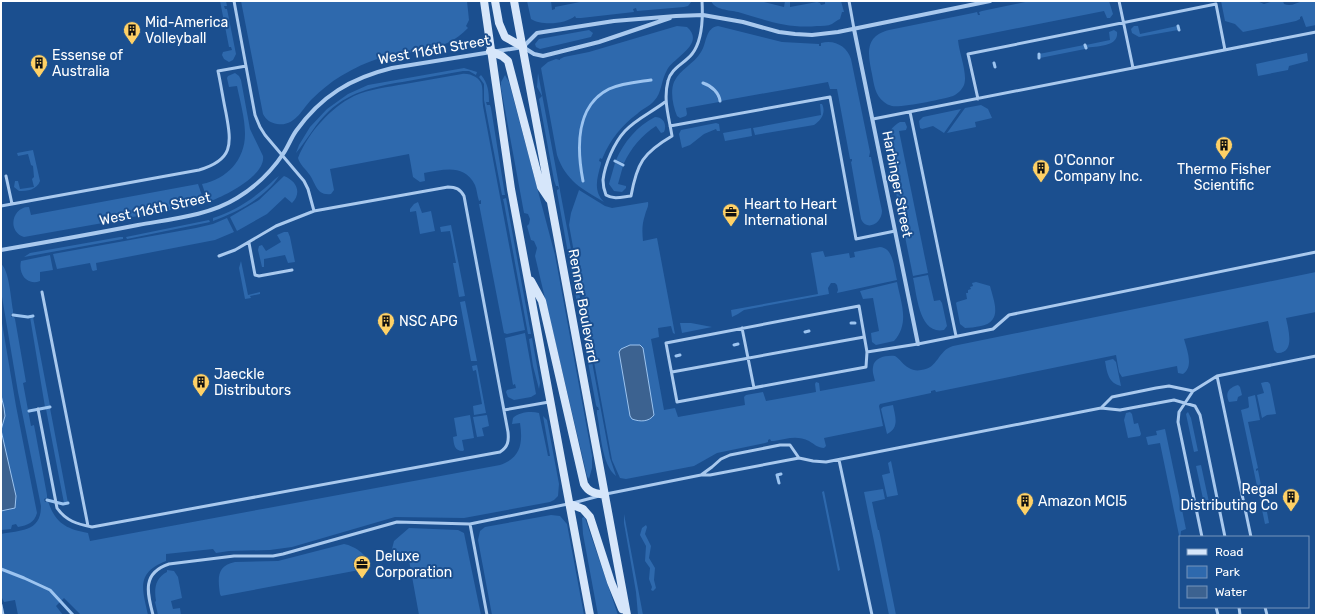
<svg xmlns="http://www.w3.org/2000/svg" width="1317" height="616" font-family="Rubik,sans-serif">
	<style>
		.green { fill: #2e69ad }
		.water { fill: #3c6290; stroke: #9cc4f0 }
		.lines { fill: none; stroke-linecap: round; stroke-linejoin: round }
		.stream { stroke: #9cc4f0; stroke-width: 3 }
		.lane { stroke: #a9c9ee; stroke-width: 3 }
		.street { stroke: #a9c9ee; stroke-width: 4 }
		.secondary { stroke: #d6e6fa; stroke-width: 8 }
		.labels { text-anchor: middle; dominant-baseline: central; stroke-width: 4; stroke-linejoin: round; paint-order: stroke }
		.poi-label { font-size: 14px; fill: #fff; stroke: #1b4f8f; text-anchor: start }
		.street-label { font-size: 14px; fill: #fff; stroke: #1b4f8f }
	</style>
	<rect width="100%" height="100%" fill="#1b4f8f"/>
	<!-- green -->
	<path class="green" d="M220,1H226L227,6H224L225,9H227L236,54L233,60L229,62L224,59L222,55L223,52L232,50L231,47H229Z
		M241,1H467L469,20L466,26L468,28C443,54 413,50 380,58C367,62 354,68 341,76C331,82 321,90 312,99C302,109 295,127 277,124C271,123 266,120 263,114Z
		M527,1H551L552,10L555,9V7L585,1H692L688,6L684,7L637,11L636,8L633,9L634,12L581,18H576L575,16C566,24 542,26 531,19Z
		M711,1H760L784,7L785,1H790V7L817,2L820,3L821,5L825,4V1H841L844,12H842L840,19C837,20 835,22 832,24C828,26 822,26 817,26C789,29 765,20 738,12C729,10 715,10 711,1Z
		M1030,1H1109L1113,14L1110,18H1107L1104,11L958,40C959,53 968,74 964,85C962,90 957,94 953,96C944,99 901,108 892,106C889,105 886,104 884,102C875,95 874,85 872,74C868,55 864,36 889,30L973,13L977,12L978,15H980L979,12L982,11Z
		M1221,1H1257L1264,4L1274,1H1283L1284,4C1291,7 1296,3 1303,1C1306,0 1312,1 1316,1V25L1306,27L1302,16L1300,17V19L1296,21L1243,32L1235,24L1225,21Z
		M677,26L687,27C706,44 674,57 667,70C661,80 662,93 654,101C650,106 642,109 637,114C622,125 610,140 603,157L602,159L600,158L599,161L601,162V164C597,178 593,191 604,202C582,189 566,181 557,155L541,68L548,62L556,59L560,60V59L564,57L589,52Z
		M718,26L782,42L819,44V46H821V43C834,39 847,46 851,59L870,152L869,157H871L872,162L882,211C882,223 867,232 861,219L851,162L852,161V159H850L837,89H830L828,82L721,101C720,92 714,86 705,82L704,84L716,94L719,102L686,108L687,114L686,116L680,118L677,116C673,106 670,92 674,82C680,69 694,64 701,52C707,43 705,28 718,26Z
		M1134,26H1138L1140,34L1177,26L1178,30L1139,37L1132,33L1131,29Z
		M589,30L593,33L591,37L540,49L536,47L535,44L539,39Z
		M1114,30L1117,32C1119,47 1097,46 1086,48V45L1110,40L1109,32Z
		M1084,45L1085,49L1040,58L1039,54Z
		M1307,53L1308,61L1289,66L1288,70L1258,76L1256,64Z
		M464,68L477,72L476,75L469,71H463C444,74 426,78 408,81C378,86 352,90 329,111C315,124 308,139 296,153L299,145L310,127L327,109L348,94L368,85Z
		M235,73L239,76L241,80L250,129L263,156C266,176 223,197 208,202L202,184C227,179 245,160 245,134C245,118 240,101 237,86L229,87L227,78L228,76Z
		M538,73L610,458L616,476C601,464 601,432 597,414V410H599L598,407H597L596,405L583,335V330H584V324H582L580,320L557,192V190L559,189L558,186H556L554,180L539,99L542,96L537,87Z
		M462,74C470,73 481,78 482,86C483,93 482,99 483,106L525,330L507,334L504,333L479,204H481V200L479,201C477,195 477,190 475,185C464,163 443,170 424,173L425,181L420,182L413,177L409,154L330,169L334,190L331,194C316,196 316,183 309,174C305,168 300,165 298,158C308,133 330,108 354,96C370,89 388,87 405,84C424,81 443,77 462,74Z
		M481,75C488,83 489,92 489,102H486L487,105H490L491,108L505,195H502L484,100V84L479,77Z
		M505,75L509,82L555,255L592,456V468L589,479L587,476L535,256L537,248L534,241L531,240L527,226L529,224L530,219L528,214L524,213L522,202L501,88V82Z
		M820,104H822C826,112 822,120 814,125L755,135L753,128L821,115Z
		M981,105L988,109L992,118L975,122L976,127L947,133L965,108Z
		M961,109L944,133L933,126L922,129L920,128L919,121L923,117Z
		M655,117C664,117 667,125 664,132L661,133L656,126C642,135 631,148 624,163L616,160C624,142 637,126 655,117Z
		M900,122H905L907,127L906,130L899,131L928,273L913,276L889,158V154L891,153C890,151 888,150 887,148C882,139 892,126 900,122Z
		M716,123L719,124L720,131H717L716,129L704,134L690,145L682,148L679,134L681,130Z
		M751,128L752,136L725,141L723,133Z
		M33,150L40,181C37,190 27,191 19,191L14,187L15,181H18L20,189L34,187L32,179L34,177L33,166L31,165L28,154L18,156L17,153Z
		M615,163L623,166L618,184L626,186V188L622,192L614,191L609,184Z
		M279,176C265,198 237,212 213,221V218C237,211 257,196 275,179Z
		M284,176C297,181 302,193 292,203L285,197L267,214L237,231L230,217L259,200Z
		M198,184L204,201L203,203L197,205L127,218H123L122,214L119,215V219L114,221L24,237C6,231 13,206 29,207L31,215Z
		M579,190L605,206L612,208L648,202C649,207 646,210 645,215C642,224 642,231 643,241L657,238L675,334L673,333L671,326L658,328L659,337L651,339L664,410L675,408L678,417L745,405L744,397L746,395L763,392L766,401L816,392L815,384L816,382L819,383L820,391L875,381C874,377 872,372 873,367C874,357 887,355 895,356C900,359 903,365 909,368C912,370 917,371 921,370C938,369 938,350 953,346L1316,272V312L1286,318C1288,328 1296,354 1277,353L1274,350L1268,321L1184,339C1187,350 1194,367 1183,374L1178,373L1177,366L1122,377L1119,372L1116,355L936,392L935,390L931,391V393L880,404L879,406L883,426L824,438L826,446L824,448C818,448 814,444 809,441C797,435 786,439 774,441H771L770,439L768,440V442L765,443L717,453L694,466L626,479L620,478L612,460L569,225L571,213Z
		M506,198L531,334H528L504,203L503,199Z
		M418,202L422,213L431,211L435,231L420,234L416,211L410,212V209L414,204Z
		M227,218L234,232L215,240L96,263L97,270L93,271L92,270L90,263L57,269L53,254L196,228L213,224Z
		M209,220L210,222L127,239L126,237Z
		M451,225L465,296L459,297L453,263H456L450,231L441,232L440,227Z
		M284,232H288L290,237L295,262L288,263L285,255L264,259V267H262L258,250L259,246L262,245L266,251L281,242L277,235Z
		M120,237H123V239L24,257L30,253Z
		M880,247C894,248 894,269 897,280L837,293L838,290L837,285L835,283H831L828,288L829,294L744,310L738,314L732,317L731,310L818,294L811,253L823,251L825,257L849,253L850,258L855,257L854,252Z
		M50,255L53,270L40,272V281C27,286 18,274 21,261Z
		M241,261L248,295L260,292V294L250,296L251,298L245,299L239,268Z
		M1,264C9,269 11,300 13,310V313L11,314V317H14L15,319L26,382L23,383L31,426L34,425L47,495V498L44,499L45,502L48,501C55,523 66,529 88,533L90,541L500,465C521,458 523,443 520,423L512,424L513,418C519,412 531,411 539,413L548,456H550L543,416L547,420L559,484L558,496L554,500L550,502L464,518L395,517L292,547L270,550L229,551L216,553L213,549L166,554V561C136,573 142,588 148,615H81L64,598L56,606L63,615H18L15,600L4,602L1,596V534C21,530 41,532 41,506L18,392L1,291Z
		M928,275L934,301L940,300L942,303L947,326L944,330C919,335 917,295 913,278Z
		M897,282C901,303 910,323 894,341L876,345L872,342L871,333L879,331L873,298L863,299L860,291Z
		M976,282L990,286C994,302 1003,321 981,326C975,327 970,328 965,328L960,324L956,303L957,302L967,299L966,293H968V290L971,289L970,287L973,286L972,283Z
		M465,301L477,361H471L460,302Z
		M1,317L16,406L37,513C34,523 28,525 18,527L16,524L12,525L11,529L1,530V511L10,510L16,496L1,430L5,416L4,408L1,395Z
		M30,317H33L50,406L45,407Z
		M680,323H691L712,327L682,333Z
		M525,333L536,394L531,397L514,400L508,397L506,392L507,390L516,388L515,384L513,385L505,338Z
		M532,338L540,383L539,389L533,366L529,339Z
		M1113,359L1116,362L1121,386C1108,383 1107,372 1105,361Z
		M477,365L486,413L474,415L473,406L482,404L476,370L473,371L472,366Z
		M1265,382H1268L1270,384L1276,414L1267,415L1262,418L1257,395L1264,393L1261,383Z
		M1238,385L1240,387L1242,395L1238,397L1237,401L1229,402C1225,393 1228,388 1238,385Z
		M1255,395L1260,420L1248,422L1258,468L1256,469V471L1258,470L1266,510L1265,512H1267L1269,523L1265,524L1241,410L1248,408L1249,407L1248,397Z
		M893,405C895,416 900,428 887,434L881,409L883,407Z
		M50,408L68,503H64L46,409Z
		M1130,412L1132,414L1134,424L1138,423L1141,434L1140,436L1128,438L1124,420L1126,413Z
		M1188,412L1191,418L1198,451L1194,452L1186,414Z
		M470,415L474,438L462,440L464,450L463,451C454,451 454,444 453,437L457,436L454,418Z
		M487,415L489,426L482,428L484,436L477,437L473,417Z
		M1165,429L1186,529L1181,531L1180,540L1160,443L1148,445L1146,437L1157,435L1156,431Z
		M891,461L898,495L887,497L882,475L890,473L888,463Z
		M1201,465L1210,507L1205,508L1196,466Z
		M883,489L885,499L872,502L878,530H879L896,615H889L864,492Z
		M824,491L840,570L838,571L822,492Z
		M624,513V514L643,615H638L636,592L624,523Z
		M551,515L560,516L567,524L584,615H492L478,540L480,531L485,527Z
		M584,517L585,518L618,615H598L583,534L582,518Z
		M646,525L647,527L645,534L651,546L649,558L655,568L654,580L656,588L653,591L651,590L652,587L649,579L650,568L645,561L646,546L640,535L642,528Z
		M409,528L458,530L464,533L481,615H419L409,560L397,562V560L389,561L394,541Z
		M344,544C355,546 370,556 370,568L221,596L220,594C218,579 216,566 235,562L278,561Z
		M167,570L174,571L178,577L182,598L171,601L173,609L180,608L181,615H158L155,602L156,601C154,589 155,578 167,572Z"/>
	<!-- water -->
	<path class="water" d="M630,345H640L643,348L654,415C649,422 640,422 632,419L630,416L619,352L621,349Z
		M1,395L4,408L5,416L1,430L16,496L15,508L1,511Z"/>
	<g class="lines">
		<!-- stream -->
		<path class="stream" d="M1178,26L1179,30
			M1085,45L1086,48
			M1039,54V58
			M994,63L995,67
			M703,83C712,86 719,93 720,101
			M615,161L623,165
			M583,181C577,150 575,106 609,89C622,83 637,82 651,80
			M13,315L28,317L33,316
			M851,323H855
			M805,332L809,331
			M734,345L738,344
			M676,356L680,355
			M29,411L50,407
			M779,483L777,475L781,474
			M47,500L63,504L68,503
			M1,569L24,578L50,590L73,615"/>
		<!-- lane -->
		<path class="lane" d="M234,1L255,115L260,127L265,135L304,181L308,189L314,211
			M849,1L854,29
			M1119,1L1133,68
			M978,99L968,54L1216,4L1225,50
			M665,102C652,112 636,119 625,131C614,143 605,164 603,180C603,185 604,190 606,195C614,200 622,197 631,196C637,163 643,153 672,136C669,117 663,100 668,81C671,68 684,64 692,54C703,40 703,18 702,1
			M910,112L956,336
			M873,119L1316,32
			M670,126L830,97L856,239L895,231
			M6,176L12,204
			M1,206L199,170C233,160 232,145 226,113C223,99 221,85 218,71L246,66
			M249,243L255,275L259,276L292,270
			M42,292L88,526
			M742,328L754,388
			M867,352L859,306L666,343L677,402L866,367L867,352L918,344L993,329L1009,315L1316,252
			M672,372L864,337
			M1217,376L1251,537
			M1101,408L1112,397L1156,388L1169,386L1193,391
			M38,409L57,508C66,521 77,524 92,527L500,452C508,447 509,441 508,432L464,196C460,189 456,187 448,187L314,211L276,226L235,250L219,256
			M504,410L549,402
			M839,460L872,615
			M701,475L712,467L721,459L730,455L780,445H790L799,458
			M606,494L701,475H710L799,458L813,461L826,462L1101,408L1120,410L1174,400L1195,406L1200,415L1225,537
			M573,503L599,496
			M470,524L487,615
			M1202,537L1178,422L1179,412L1193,391L1217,376L1316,356
			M1,605L3,615
			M1216,607L1218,615
			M1239,607L1240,615
			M1265,607L1267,615
			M153,615C147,592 142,573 169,564L234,556H273L283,554L397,522L470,524L568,504"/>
		<!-- street -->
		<path class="street" d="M854,29L918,344
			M523,47L534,54L543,56L599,42L670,18
			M1,250C47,242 92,234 138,225C171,219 208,216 237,198C255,187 271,172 283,154C288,147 291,138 296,131C321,96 351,78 392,68L523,47L537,33L614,21L676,16L703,15L743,22L779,32L795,34L812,35L838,32L990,1"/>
		<!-- secondary -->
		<path class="secondary" d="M484,1L511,189L590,615
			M495,1L499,23L505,37L523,47
			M514,1L627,615
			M490,51L502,56L508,61L541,187L549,199
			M531,281L542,301L584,484C589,493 595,493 605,495
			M570,504L583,509L590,517L611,582L622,609"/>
	</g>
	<!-- icons -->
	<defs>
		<g id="building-pin" transform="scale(0.9)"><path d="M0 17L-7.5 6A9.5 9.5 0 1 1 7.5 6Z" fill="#ffd166" stroke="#1b4f8f"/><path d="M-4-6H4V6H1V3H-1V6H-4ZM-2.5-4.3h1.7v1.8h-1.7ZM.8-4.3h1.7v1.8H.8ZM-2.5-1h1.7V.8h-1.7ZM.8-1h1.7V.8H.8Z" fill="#111"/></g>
		<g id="office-pin" transform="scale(0.9)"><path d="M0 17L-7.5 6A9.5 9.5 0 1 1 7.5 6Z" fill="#ffd166" stroke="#1b4f8f"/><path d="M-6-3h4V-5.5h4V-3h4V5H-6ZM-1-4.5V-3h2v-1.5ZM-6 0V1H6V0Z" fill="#111"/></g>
	</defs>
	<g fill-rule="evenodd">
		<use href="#building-pin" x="132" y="30"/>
		<use href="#building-pin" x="39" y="63"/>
		<use href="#building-pin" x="1224" y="145"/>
		<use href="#building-pin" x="1041" y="168"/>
		<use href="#office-pin" x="731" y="212"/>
		<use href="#building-pin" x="386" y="321"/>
		<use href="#building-pin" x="201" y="382"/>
		<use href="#building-pin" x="1291" y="497"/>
		<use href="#building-pin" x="1025" y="501"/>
		<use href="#office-pin" x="362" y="564"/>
	</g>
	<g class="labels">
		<!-- poi labels -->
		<g class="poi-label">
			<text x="145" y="22">Mid-America<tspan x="145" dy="16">Volleyball</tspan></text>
			<text x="52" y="55">Essense of<tspan x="52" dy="16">Australia</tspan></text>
			<text x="1054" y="160">O'Connor<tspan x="1054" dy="16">Company Inc.</tspan></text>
			<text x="1224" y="169" text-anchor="middle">Thermo Fisher<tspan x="1224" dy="16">Scientific</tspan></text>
			<text x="744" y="204">Heart to Heart<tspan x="744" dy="16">International</tspan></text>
			<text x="399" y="321">NSC APG</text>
			<text x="214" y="374">Jaeckle<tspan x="214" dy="16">Distributors</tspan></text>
			<text x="1278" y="489" text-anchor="end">Regal<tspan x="1278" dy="16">Distributing Co</tspan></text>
			<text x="1038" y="501">Amazon MCI5</text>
			<text x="375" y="556">Deluxe<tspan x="375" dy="16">Corporation</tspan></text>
		</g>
		<!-- street labels -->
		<g class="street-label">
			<text transform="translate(434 50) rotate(-10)">West 116th Street</text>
			<text transform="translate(897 184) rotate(79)">Harbinger Street</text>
			<text transform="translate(155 209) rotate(-12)">West 116th Street</text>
			<text transform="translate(583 306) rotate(80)">Renner Boulevard</text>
		</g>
	</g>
	<!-- border -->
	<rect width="1317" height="616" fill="none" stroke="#ffffff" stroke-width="4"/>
	<!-- legend -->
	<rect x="1179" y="536" width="130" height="72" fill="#1b4f8f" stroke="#7695bc"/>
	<rect x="1187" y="549" width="20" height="6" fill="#d6e6fa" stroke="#7695bc"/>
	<text x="1215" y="556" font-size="12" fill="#ffffff">Road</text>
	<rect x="1187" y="566" width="20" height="12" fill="#2e69ad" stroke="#7695bc"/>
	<text x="1215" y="576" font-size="12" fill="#ffffff">Park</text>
	<rect x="1187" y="586" width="20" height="12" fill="#3c6290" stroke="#7695bc"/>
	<text x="1215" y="596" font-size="12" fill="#ffffff">Water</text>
</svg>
